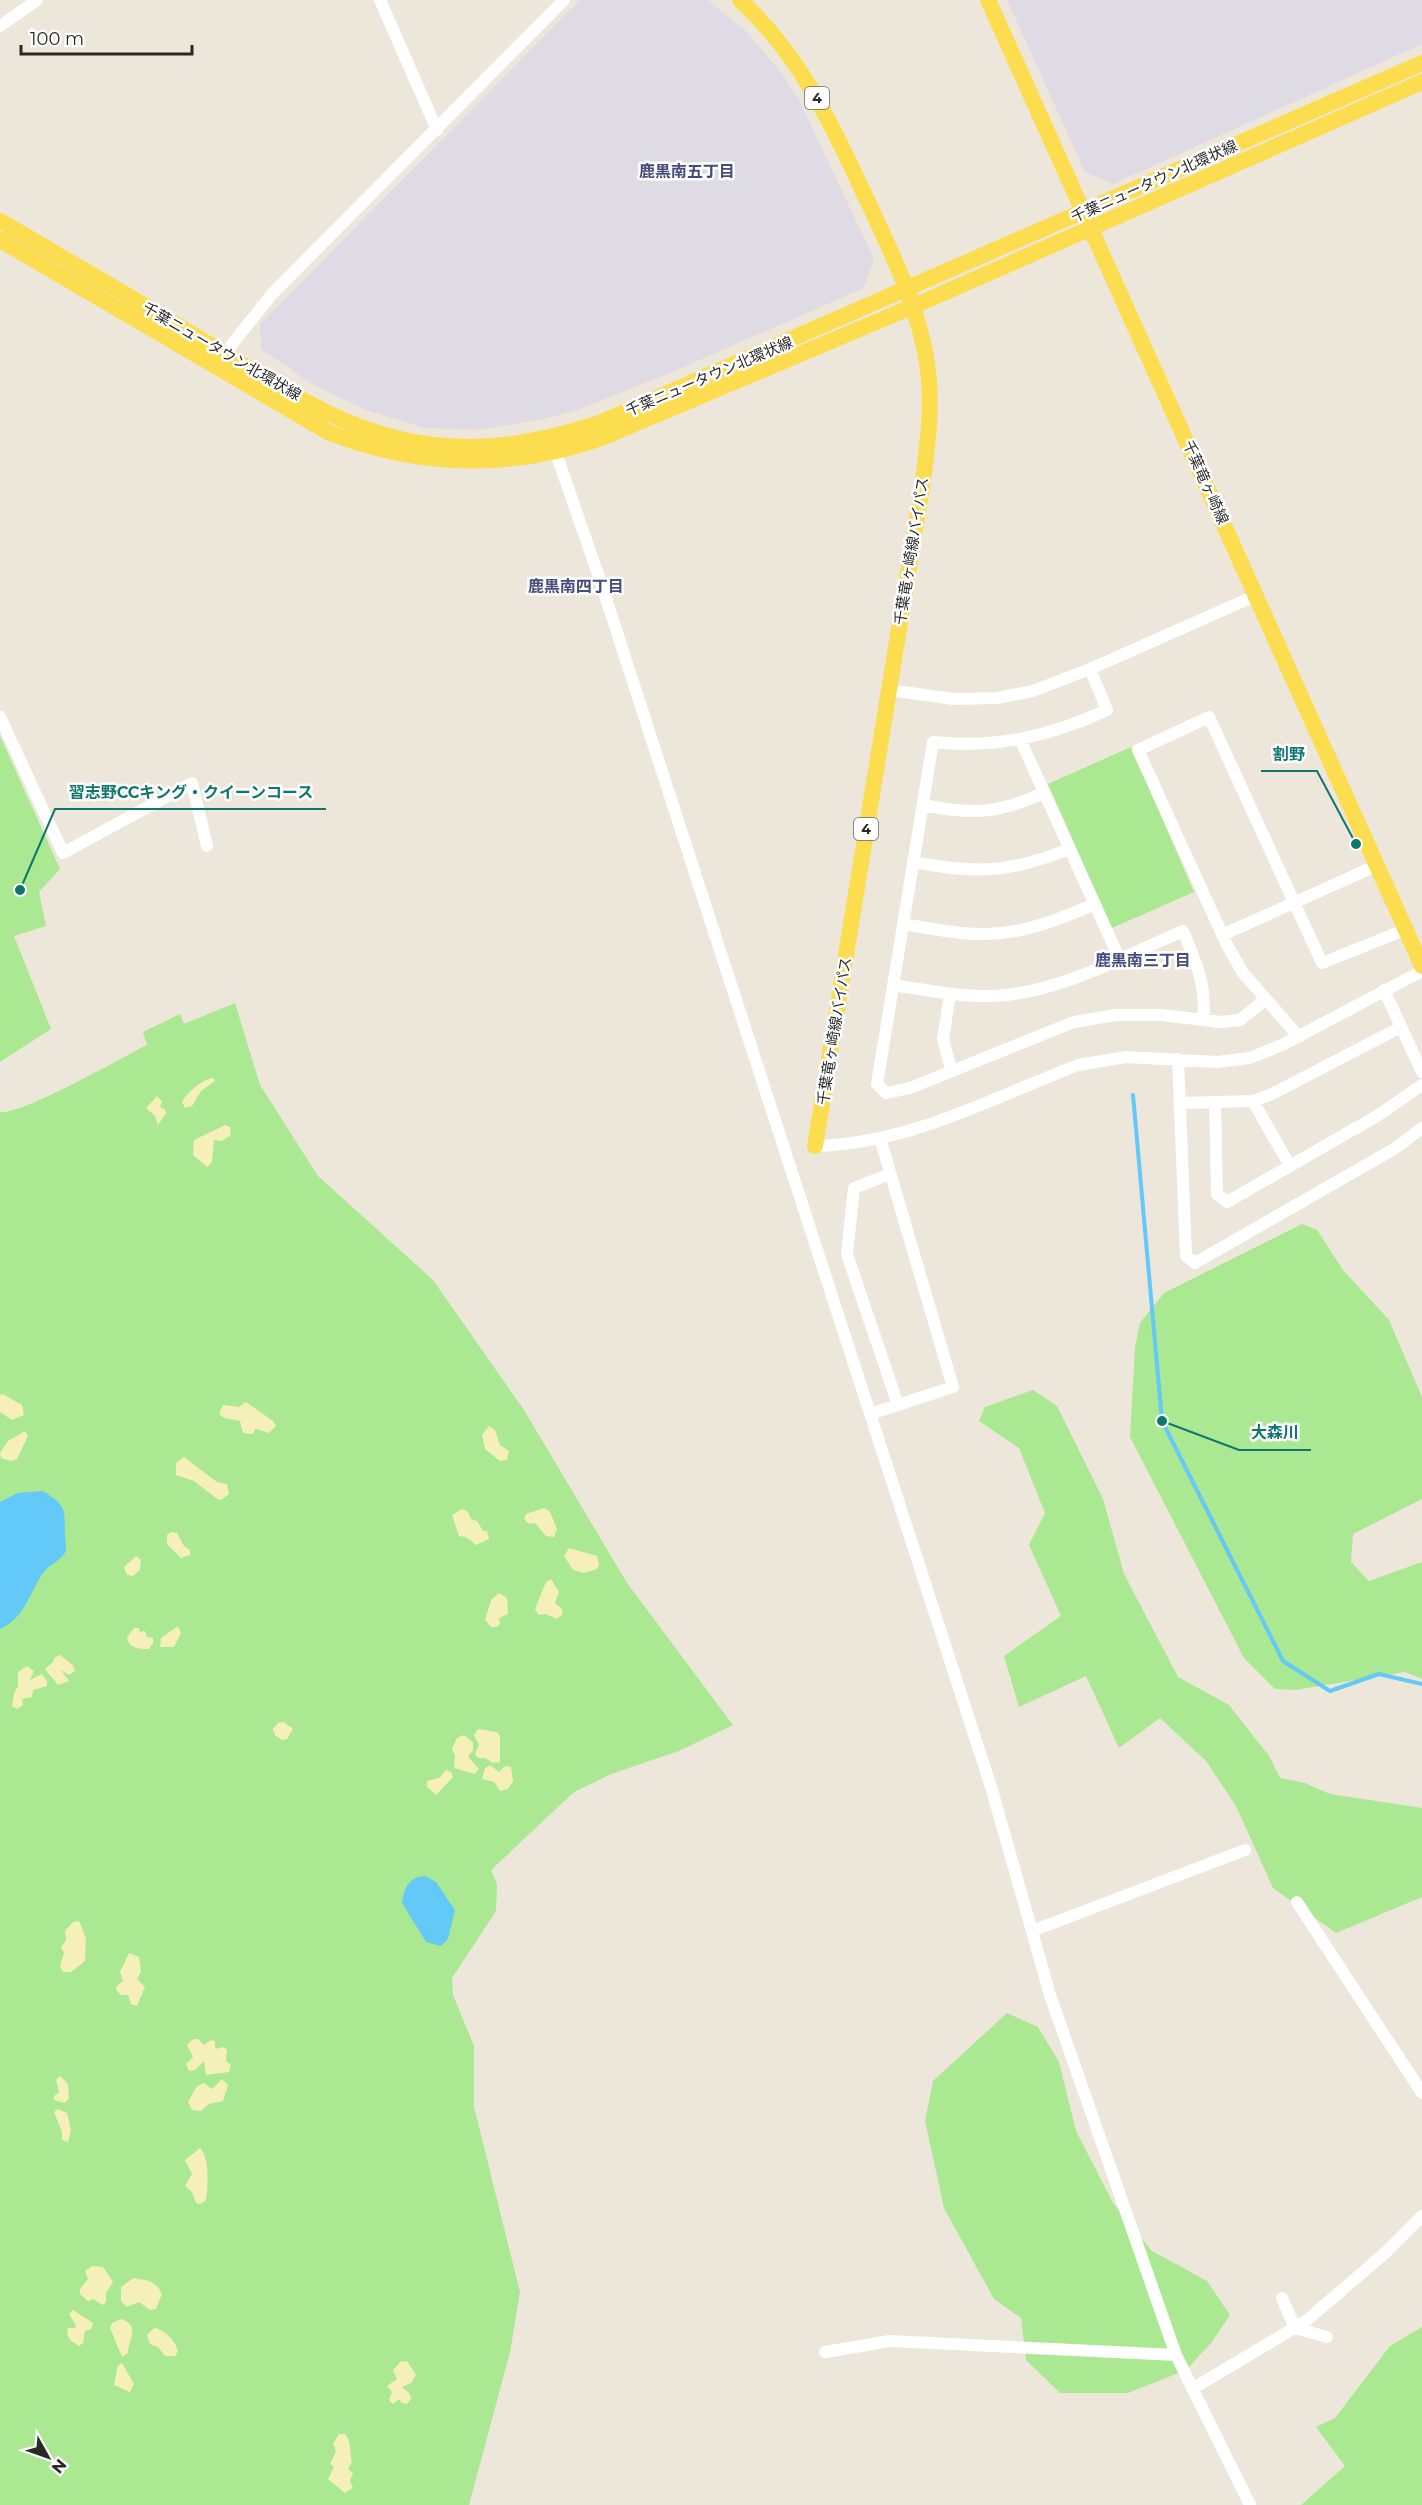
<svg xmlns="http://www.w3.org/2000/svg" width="1422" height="2505" font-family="Montserrat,'Noto Sans JP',sans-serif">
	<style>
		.industrial { fill: #dedbe4 }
		.green { fill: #aae891 }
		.sand { fill: #f5efb9 }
		.water { fill: #63c9f8 }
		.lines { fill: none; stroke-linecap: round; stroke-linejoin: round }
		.stream { stroke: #63c9f8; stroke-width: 4 }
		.minor { stroke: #fff; stroke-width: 12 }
		.major { stroke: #fcdd4f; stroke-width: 16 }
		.labels { text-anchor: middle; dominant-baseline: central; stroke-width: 5; stroke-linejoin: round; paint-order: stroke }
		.shield { fill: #fff; stroke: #696969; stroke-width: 1.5 }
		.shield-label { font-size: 14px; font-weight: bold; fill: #292929 }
		.street-label { font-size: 15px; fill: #292929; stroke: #fff }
		.neighbourhood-label { font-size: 16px; font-weight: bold; fill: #464d7d; stroke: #fff }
		.leader { fill: none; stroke: #0f766e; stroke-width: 2 }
		.callout-dot { fill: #0f766e; stroke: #fff; stroke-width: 2 }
		.callout-label { font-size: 16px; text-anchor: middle; font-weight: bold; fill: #0f766e; stroke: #fff; stroke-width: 5; stroke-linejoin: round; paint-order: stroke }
	</style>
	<rect width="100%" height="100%" fill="#ede6da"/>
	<!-- industrial -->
	<path class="industrial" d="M580,0H707L745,30L783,75L799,100L874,259L864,288L663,376L577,410L543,419L476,430L425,428L366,410L312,384L261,349L260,324Z
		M1007,0H1422V44L1113,184L1085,172Z"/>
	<!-- green -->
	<path class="green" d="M0,736L60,869L39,892L46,926L14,936L51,1029L0,1062Z
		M1131,747L1194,892L1112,928L1048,784Z
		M235,1003L260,1085L318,1176L433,1280L524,1410L627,1583L733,1725L679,1751L611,1774L574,1792L491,1870L497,1884L496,1911L452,1978L453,1995L474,2046V2107L520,2292L510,2352L469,2505H0V1112C22,1115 121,1058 147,1045L143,1032L180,1014L184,1024Z
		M1302,1224L1317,1230L1343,1270L1389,1320L1422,1397V1499L1353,1534L1351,1562L1369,1581L1422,1562V1679L1405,1672L1295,1690L1275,1689L1244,1658L1130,1437L1135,1347L1140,1323L1164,1293Z
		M1033,1390L1057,1406L1103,1499L1124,1574L1178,1677L1229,1705L1269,1756L1280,1778L1305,1783L1330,1794L1422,1808V1897L1336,1933L1273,1888L1236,1806L1206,1761L1160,1718L1119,1748L1086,1676L1019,1707L1004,1656L1061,1616L1029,1545L1045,1513L1019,1448L979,1421L985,1407Z
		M1007,2013L1038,2027L1059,2062L1076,2131L1113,2203L1152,2251L1207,2281L1230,2315L1211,2343L1186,2370L1128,2393H1060L1026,2360L1021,2318L994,2299L944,2208L925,2121L933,2081Z
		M1422,2327V2505H1301L1345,2466L1316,2427L1335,2418L1390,2346Z"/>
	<!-- sand -->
	<path class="sand" d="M213,1078L215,1081L201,1091L192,1106L185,1108L182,1102C185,1094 204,1078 213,1078Z
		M157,1096L162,1101L160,1107L165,1109L166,1113L158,1125L155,1116L146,1108Z
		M225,1125L230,1127L231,1135L222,1141L214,1140L212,1162L207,1167L193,1155L194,1140Z
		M3,1394L22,1405L24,1415L12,1420L0,1412V1395Z
		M246,1402L273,1421L276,1426L269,1433L256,1429L252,1434L243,1433L240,1421L224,1418L219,1414L223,1405L239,1407Z
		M489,1426L495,1430L500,1445L509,1451L507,1460L500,1461L485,1449L482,1435Z
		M25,1431L28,1436L17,1459L11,1461L1,1458L0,1453L8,1441Z
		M184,1457L217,1482L227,1484L229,1494L221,1500L217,1499L194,1481L176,1475V1463Z
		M544,1508L550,1512L557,1529L554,1537L546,1536L535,1523L529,1524L524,1519L526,1514Z
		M462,1509L468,1512L471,1519L477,1521L483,1531H487L489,1539L476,1545L466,1537L459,1536L452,1515Z
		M171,1532L177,1533L184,1546L190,1550V1555L181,1558L167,1544V1535Z
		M569,1548L597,1556L599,1564L597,1569L584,1573L573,1570L564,1556Z
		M136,1556L141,1560L140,1570L133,1576L127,1575L124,1567Z
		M551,1579L559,1592L555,1603L563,1610L562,1615L556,1619L546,1614L539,1615L535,1609L546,1582Z
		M499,1593L507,1598L508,1614L499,1618L500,1624L497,1627H491L485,1620L491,1600Z
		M178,1626L181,1633L174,1647H160L161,1638Z
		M134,1628H139L140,1632L145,1631L147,1637L153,1638V1643L149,1649C139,1649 129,1649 127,1637Z
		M60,1655L73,1665L75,1671L69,1675L61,1670L69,1681L58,1685L45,1669L53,1662L55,1657Z
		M27,1666L34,1671L30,1680L42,1674L47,1681V1686L33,1690L32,1697L22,1699L23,1705L17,1709L12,1706L14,1693L18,1686V1672Z
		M284,1722L293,1729L287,1739L282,1740L275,1735L273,1729L278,1723Z
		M478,1729L497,1732L500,1736V1762L493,1763L485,1758H478L475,1754L479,1745L474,1735Z
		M464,1735L473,1742V1750L468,1757L479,1769L475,1774L454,1768L455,1756L452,1749L457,1738Z
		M490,1765L499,1772L505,1766L511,1767L513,1781L508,1789L500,1791L494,1782L482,1779L485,1768Z
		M446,1770L451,1772L453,1777L436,1795L427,1787V1781L439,1778Z
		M79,1921L86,1938L85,1961L71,1972H63L60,1966L64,1953L61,1947L66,1940L65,1931L73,1922Z
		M129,1953L139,1957L141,1972L137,1979L145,1987L137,2006L131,2004L128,1995H121L116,1990L117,1986L123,1981L120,1972Z
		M193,2039H198L204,2045L211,2040L215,2041V2049L224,2047L227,2050L226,2061L231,2065L229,2072L206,2075L204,2061L195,2070L189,2071L186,2064L193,2057L187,2045Z
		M60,2076L68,2084L69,2098L65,2103L54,2100V2096L59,2092L56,2080Z
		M222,2079L228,2085L223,2101L209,2104L201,2111L192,2110L188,2102L197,2086L204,2083L212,2089Z
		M58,2109L67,2113L71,2130L68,2142L62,2140V2132L54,2112Z
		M200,2148C210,2159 208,2185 206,2200L200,2204L196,2203L192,2192L185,2186L192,2174L185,2160Z
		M92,2266L103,2267L113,2282L106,2293V2302L103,2305L93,2299L88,2301L80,2294V2289L88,2279L85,2271Z
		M133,2278C145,2280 156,2280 162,2294L156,2309L150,2310L139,2302L127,2307L121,2301V2287Z
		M73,2310L93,2323L91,2329L85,2331L83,2343L79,2346C72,2342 65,2337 68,2328H75L76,2325L69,2314Z
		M121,2319C141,2325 128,2340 128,2353L122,2357L110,2328L112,2323Z
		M154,2328C164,2329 176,2341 178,2351L175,2356H165L158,2347L150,2344L147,2335Z
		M407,2361L416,2375L411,2383L402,2387L410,2394L411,2399L407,2404L402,2403L399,2399L393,2404L389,2400L392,2392L387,2386L397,2379L393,2370L400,2362Z
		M122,2363L134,2384L130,2392L114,2385L118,2365Z
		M339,2434H345C352,2442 349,2452 352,2462L348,2469L353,2473L350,2481L353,2488L345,2493L328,2479L334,2467L330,2464L336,2451L333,2444Z"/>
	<!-- water -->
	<path class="water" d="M43,1491C68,1507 64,1509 65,1536C65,1541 68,1549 64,1554C58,1563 47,1565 41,1576C28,1597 24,1618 0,1629V1502L18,1493Z
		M425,1876L436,1882L455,1910L448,1939L441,1946L426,1942L402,1903C404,1888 409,1877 425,1876Z"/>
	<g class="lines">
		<!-- stream -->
		<path class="stream" d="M1133,1095L1162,1421L1283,1661L1330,1691L1379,1674L1422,1684"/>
		<!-- minor -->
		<path class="minor" d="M380,0L437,130
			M0,26L37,0
			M221,358L272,294L564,0
			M556,453L601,583L992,1790L1050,1995L1176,2355L1250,2505
			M1090,669L1107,710C1051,736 995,749 933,742L877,1084L886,1093L910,1088L1074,1022L1116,1015H1161L1221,1022L1240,1020L1266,999
			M888,690L954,699L997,698L1033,691L1090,669L1257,595
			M0,717L63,853L192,783L207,846
			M1020,739L1119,958
			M923,805C973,815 997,814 1044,793
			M913,862C977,874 1009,873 1069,849
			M903,924C935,929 969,937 1001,933C1034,930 1064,917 1095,904
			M1222,935L1378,865
			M893,985C926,990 960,997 993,996C1060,993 1122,957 1183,931C1196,962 1207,986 1203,1020
			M1384,990L1422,1072
			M950,994L943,1039L951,1069
			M1299,1037L1243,973L1227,945L1138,750L1209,717L1322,963L1407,929
			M1178,1059L1186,1256L1195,1263L1394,1149L1422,1128
			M1253,1101L1290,1166
			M1215,1102L1217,1194L1227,1202L1377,1116L1422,1085
			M1181,1103L1253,1101L1272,1094L1401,1027
			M815,1146C910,1144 992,1098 1078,1065L1126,1057L1217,1062L1250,1058L1284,1044L1422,971
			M890,1174L854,1188L847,1254L898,1405
			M870,1414L953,1387L880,1138
			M1297,1902L1422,2093
			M1032,1931L1245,1850
			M1282,2298L1295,2328L1327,2337
			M825,2352L890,2341L1176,2355
			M1192,2389L1306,2321L1384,2254L1422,2216"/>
		<!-- major -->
		<path class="major" d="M740,0C803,58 832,126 868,202C892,254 918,305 927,363C933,402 928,442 923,481L815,1146
			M988,0L1422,966
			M0,221C65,259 131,297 195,336C264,376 334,428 414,442C477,454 537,443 597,424L1422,63
			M0,240L328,432C419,468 513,470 604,437L914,306L1422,82"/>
	</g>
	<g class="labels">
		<!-- shield labels -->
		<g class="shield">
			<rect x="805" y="87" width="24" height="22" rx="4.5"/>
			<rect x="854" y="818" width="24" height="22" rx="4.5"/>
		</g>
		<g class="shield-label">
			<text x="817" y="98">4</text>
			<text x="866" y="829">4</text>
		</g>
		<!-- street labels -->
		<g class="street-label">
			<text transform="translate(1154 181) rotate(-24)">千葉ニュータウン北環状線</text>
			<text transform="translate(222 351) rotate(30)">千葉ニュータウン北環状線</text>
			<text transform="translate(709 376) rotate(-23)">千葉ニュータウン北環状線</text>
			<text transform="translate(1206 482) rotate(66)">千葉竜ヶ崎線</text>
			<text transform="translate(911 551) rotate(-81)">千葉竜ヶ崎線バイパス</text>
			<text transform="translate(834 1031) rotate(-81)">千葉竜ヶ崎線バイパス</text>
		</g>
		<!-- neighbourhood labels -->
		<g class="neighbourhood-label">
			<text x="687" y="171">鹿黒南五丁目</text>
			<text x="576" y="586">鹿黒南四丁目</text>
			<text x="1143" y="960">鹿黒南三丁目</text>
		</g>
	</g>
	<!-- callouts -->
	<path class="leader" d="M1356 844L1317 771H1261M20 890L55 809H326M1162 1421L1239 1450H1311"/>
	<g class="callout-dot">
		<circle cx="1356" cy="844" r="6"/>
		<circle cx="20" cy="890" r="6"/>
		<circle cx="1162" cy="1421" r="6"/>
	</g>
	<g class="callout-label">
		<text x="1289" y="760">割野</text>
		<text x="191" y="798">習志野CCキング・クイーンコース</text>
		<text x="1275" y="1438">大森川</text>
	</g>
	<!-- north arrow -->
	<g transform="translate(48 2457) rotate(130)" stroke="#ffffff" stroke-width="4.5" paint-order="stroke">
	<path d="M0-4.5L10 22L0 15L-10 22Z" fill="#292929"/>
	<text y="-9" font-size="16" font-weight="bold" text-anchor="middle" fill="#292929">N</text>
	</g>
	<!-- scale -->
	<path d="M21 45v9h171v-9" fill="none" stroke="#292929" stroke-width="3"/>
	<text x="30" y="45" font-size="18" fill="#292929" stroke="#ffffff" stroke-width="4.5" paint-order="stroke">100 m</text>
</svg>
